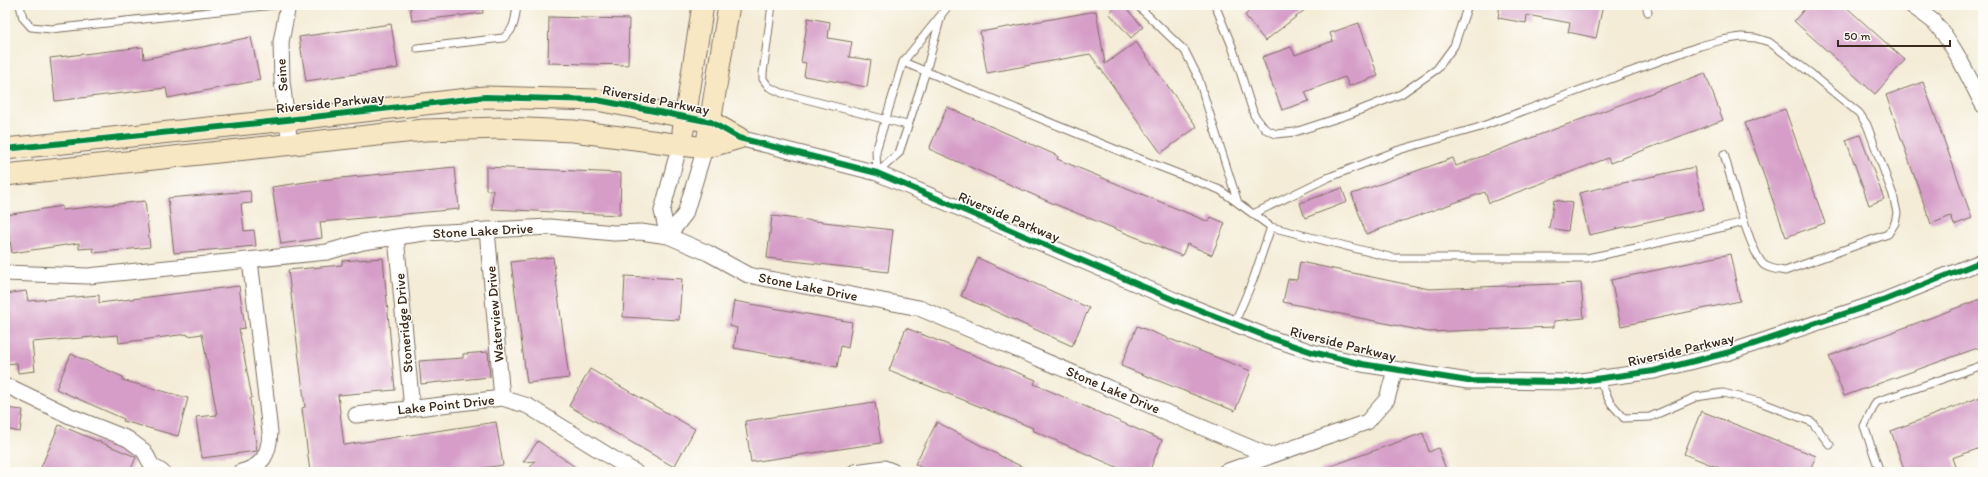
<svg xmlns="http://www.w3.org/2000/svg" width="1988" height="477" font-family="Itim,sans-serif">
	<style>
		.building { fill: #d59dc7 }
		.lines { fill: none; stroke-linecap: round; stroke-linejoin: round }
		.lane-casing { stroke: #7c6e5f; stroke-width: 9 }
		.street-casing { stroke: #7c6e5f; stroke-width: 17 }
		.secondary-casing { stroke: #7c6e5f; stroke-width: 23 }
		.lane { stroke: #fff; stroke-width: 7 }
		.street { stroke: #fff; stroke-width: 15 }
		.secondary { stroke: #f8e7c3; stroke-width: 21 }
		.cycleway-casing { stroke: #fdfcf7; stroke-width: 8 }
		.cycleway { stroke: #00873e; stroke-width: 6 }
		.labels { text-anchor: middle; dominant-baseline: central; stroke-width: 3; stroke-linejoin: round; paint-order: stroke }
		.street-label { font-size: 14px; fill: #3b2a1e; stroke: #fdfcf7 }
	</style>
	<rect width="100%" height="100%" fill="#fdfcf7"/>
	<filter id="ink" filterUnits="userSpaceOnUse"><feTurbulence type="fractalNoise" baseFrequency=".025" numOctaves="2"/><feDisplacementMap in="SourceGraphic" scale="8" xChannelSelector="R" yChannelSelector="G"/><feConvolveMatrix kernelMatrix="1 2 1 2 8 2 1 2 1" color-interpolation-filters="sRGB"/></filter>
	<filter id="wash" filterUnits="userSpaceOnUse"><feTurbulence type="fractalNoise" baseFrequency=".012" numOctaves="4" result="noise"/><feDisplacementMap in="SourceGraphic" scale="16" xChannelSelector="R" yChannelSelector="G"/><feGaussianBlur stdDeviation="0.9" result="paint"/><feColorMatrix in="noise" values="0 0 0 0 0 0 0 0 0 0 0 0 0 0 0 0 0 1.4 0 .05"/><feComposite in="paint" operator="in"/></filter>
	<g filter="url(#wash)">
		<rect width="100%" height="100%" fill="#f4ecd7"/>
		<g id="blocks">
			<!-- building -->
			<path class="building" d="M418,5H482L483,13L412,21L410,6Z
				M1118,5H1123L1143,27L1131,38L1109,13Z
				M1257,5H1311L1265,41L1245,15Z
				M1500,5H1603L1596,38L1568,32L1570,23L1527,15L1526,23L1498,18Z
				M1808,5H1844L1905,60L1875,94L1794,21Z
				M1096,11L1105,64L1136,42L1197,127L1161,153L1090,54L987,73L980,32Z
				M549,17L629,19L628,65L548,63Z
				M808,18L830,22L828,38L852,42L849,57L871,60L867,87L804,76L806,63L801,62Z
				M1359,23L1378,76L1349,86L1345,77L1305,92L1309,101L1282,110L1262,57L1291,47L1295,55L1333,41L1330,33Z
				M391,24L398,68L306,81L299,37Z
				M251,37L260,80L168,98L166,88L55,101L50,58L143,47L144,59Z
				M1705,73L1723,120L1610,163L1608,158L1489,203L1485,192L1366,234L1352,194L1453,158L1456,166Z
				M1923,82L1972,218L1954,225L1951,216L1931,224L1886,95Z
				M947,107L1058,156L1057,159L1209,222L1211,217L1225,223L1212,255L1187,244L1182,256L1052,203L929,149Z
				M1785,109L1825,223L1786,237L1745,123Z
				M1860,135L1884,199L1869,205L1846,140Z
				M455,167L459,209L320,222L322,238L281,244L272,187L320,180Z
				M486,167L621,173L620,215L492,209L493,190H486Z
				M1694,167L1704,209L1589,235L1579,193Z
				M1342,188L1347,202L1305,218L1300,203Z
				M250,191L252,203L241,204L244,231L254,230L256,246L174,253L168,198Z
				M1554,200L1572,203L1568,231L1549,228Z
				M145,201L150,247L94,253L93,248L79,249V243L12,253L6,215L62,206V210Z
				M772,216L893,230L888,272L767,258Z
				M1730,254L1740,301L1621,326L1611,280Z
				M553,257L569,378L527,383L511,262Z
				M383,258L395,390L338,395L344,445L496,422L503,465L458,472H310L302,408L305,407L288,270L342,265V261Z
				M978,258L1089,308L1072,346L961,296Z
				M1300,262L1429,289L1581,283L1584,318L1554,321V327L1428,332L1283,302L1288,279L1297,280Z
				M625,276L682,279L679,320L623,317Z
				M239,286L245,328L239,329L252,398L250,399L257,451L202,458L196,417L217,415L202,334L188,336L187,334L119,343L118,335L32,342L35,371L18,373L17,363L5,364V294L26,291L28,301L99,295V303Z
				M1983,298V346L1844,396L1829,356Z
				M734,301L852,322L848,348L841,346L837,367L734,348L737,328L730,326Z
				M1137,326L1251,371L1235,411L1121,366Z
				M906,328L1036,380L1034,384L1162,440L1149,472H1128L1032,430L1033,428L889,370Z
				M488,352L490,377L421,384L419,361L463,358V354Z
				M71,354L123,377L122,380L188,398L178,436L123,421L124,419L56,389Z
				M590,369L695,429L674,467L569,406Z
				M1983,396V447L1952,458L1957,472H1905L1891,431Z
				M875,402L881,443L751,462L745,421Z
				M5,408L23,410L20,432L5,429Z
				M1701,411L1816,456L1809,472H1729L1684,454Z
				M937,422L1008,460L1033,472H930L915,464Z
				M59,425L136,457L130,472H39Z
				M1423,433L1429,452L1438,448L1447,472H1320V470Z
				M538,441L561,457L582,472H527L535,461L523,462Z"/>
		</g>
	</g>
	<g filter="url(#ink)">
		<use href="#blocks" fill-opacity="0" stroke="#7c6e5f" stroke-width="1"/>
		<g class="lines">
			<!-- lane casing -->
			<g class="lane-casing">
				<path id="lane" d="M20,5L23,18L31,27L51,29L274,5
					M772,5L763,73V79L769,87L782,93L907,125
					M1137,5L1185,51L1198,77L1238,203
					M1215,5L1232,46L1254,115L1265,129L1276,134L1295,132L1350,114L1401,94L1437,69L1454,46L1468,5
					M1646,5L1648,12
					M417,48L503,38C515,30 515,19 517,5
					M903,62L1117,150L1220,190L1271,227L1393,258H1587L1636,248L1744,222
					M877,173L876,151L903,62L949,5
					M877,173L899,153L926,71L941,16
					M1253,214L1327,178L1399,150L1477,128L1700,46L1722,40L1741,37L1756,38L1769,42L1809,72L1859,113L1867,125L1893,195L1897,213L1895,223L1888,234L1785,271C1778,270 1770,269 1764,265C1750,253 1730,175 1724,154
					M1234,324L1253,280L1271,227
					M1599,379L1610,402L1624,418L1650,417L1696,397L1723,393L1760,402L1812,422L1830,445
					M1880,472L1864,426L1876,402L1983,365"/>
			</g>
			<!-- street casing -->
			<g class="street-casing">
				<path id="street" d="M288,5L281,42L282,81L290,145
					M1911,5C1919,11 1927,16 1934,22C1953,42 1970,80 1983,105
					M739,138L877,173L1179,302L1268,337L1312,352L1362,364L1468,381L1573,382L1654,371L1730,352L1885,300L1983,261
					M487,230L502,398
					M668,236L685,214L705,148
					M668,236L662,211L680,144
					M396,237L412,409
					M5,273L88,276L327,252L363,242L424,233L550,227L614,233L641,232L668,236L708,253L748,275L919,308L1270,456
					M5,387L12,388L70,416L128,439L144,451L152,466L162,472
					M356,415L502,398L528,406L635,472
					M241,472C263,466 269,455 270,432L250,260
					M855,472L884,468L894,472
					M1225,472L1367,422L1387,399L1395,370"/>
			</g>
			<!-- secondary casing -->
			<g class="secondary-casing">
				<path id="secondary" d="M683,131L703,5
					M708,136L729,5
					M5,149L287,120L485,97L597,100L711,122L739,138
					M5,175L424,130L504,128L573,131L705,148L739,138"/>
			</g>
			<!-- lane -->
			<use href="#lane" class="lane"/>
			<!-- street -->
			<use href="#street" class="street"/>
			<!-- secondary -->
			<use href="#secondary" class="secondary"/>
			<!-- cycleway casing -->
			<g class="cycleway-casing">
				<path id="cycleway" d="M5,149L287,120L485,97L597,100L711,122L739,138L877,173L1179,302L1268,337L1312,352L1362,364L1468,381L1573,382L1654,371L1730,352L1885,300L1983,261"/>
			</g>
			<!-- cycleway -->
			<use href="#cycleway" class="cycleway"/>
		</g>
	</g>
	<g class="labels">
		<!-- street labels -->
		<g class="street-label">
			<text transform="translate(282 75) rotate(-94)">Seine</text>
			<text transform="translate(656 100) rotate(11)">Riverside Parkway</text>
			<text transform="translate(330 103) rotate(-6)">Riverside Parkway</text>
			<text transform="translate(1009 217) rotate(23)">Riverside Parkway</text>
			<text transform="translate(483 231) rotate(-3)">Stone Lake Drive</text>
			<text transform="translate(808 287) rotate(11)">Stone Lake Drive</text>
			<text transform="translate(495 314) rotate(-95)">Waterview Drive</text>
			<text transform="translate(404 323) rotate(-95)">Stoneridge Drive</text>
			<text transform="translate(1343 344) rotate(14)">Riverside Parkway</text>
			<text transform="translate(1681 350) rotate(-13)">Riverside Parkway</text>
			<text transform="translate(1113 390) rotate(23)">Stone Lake Drive</text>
			<text transform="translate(446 405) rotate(-6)">Lake Point Drive</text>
		</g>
	</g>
	<!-- margin -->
	<rect width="1988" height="477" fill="none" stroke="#fdfcf7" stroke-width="20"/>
	<!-- scale -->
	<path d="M1838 40v6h112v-6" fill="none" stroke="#3b2a1e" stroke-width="2"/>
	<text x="1844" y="40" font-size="12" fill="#3b2a1e" stroke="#fdfcf7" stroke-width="3" paint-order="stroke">50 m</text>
</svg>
